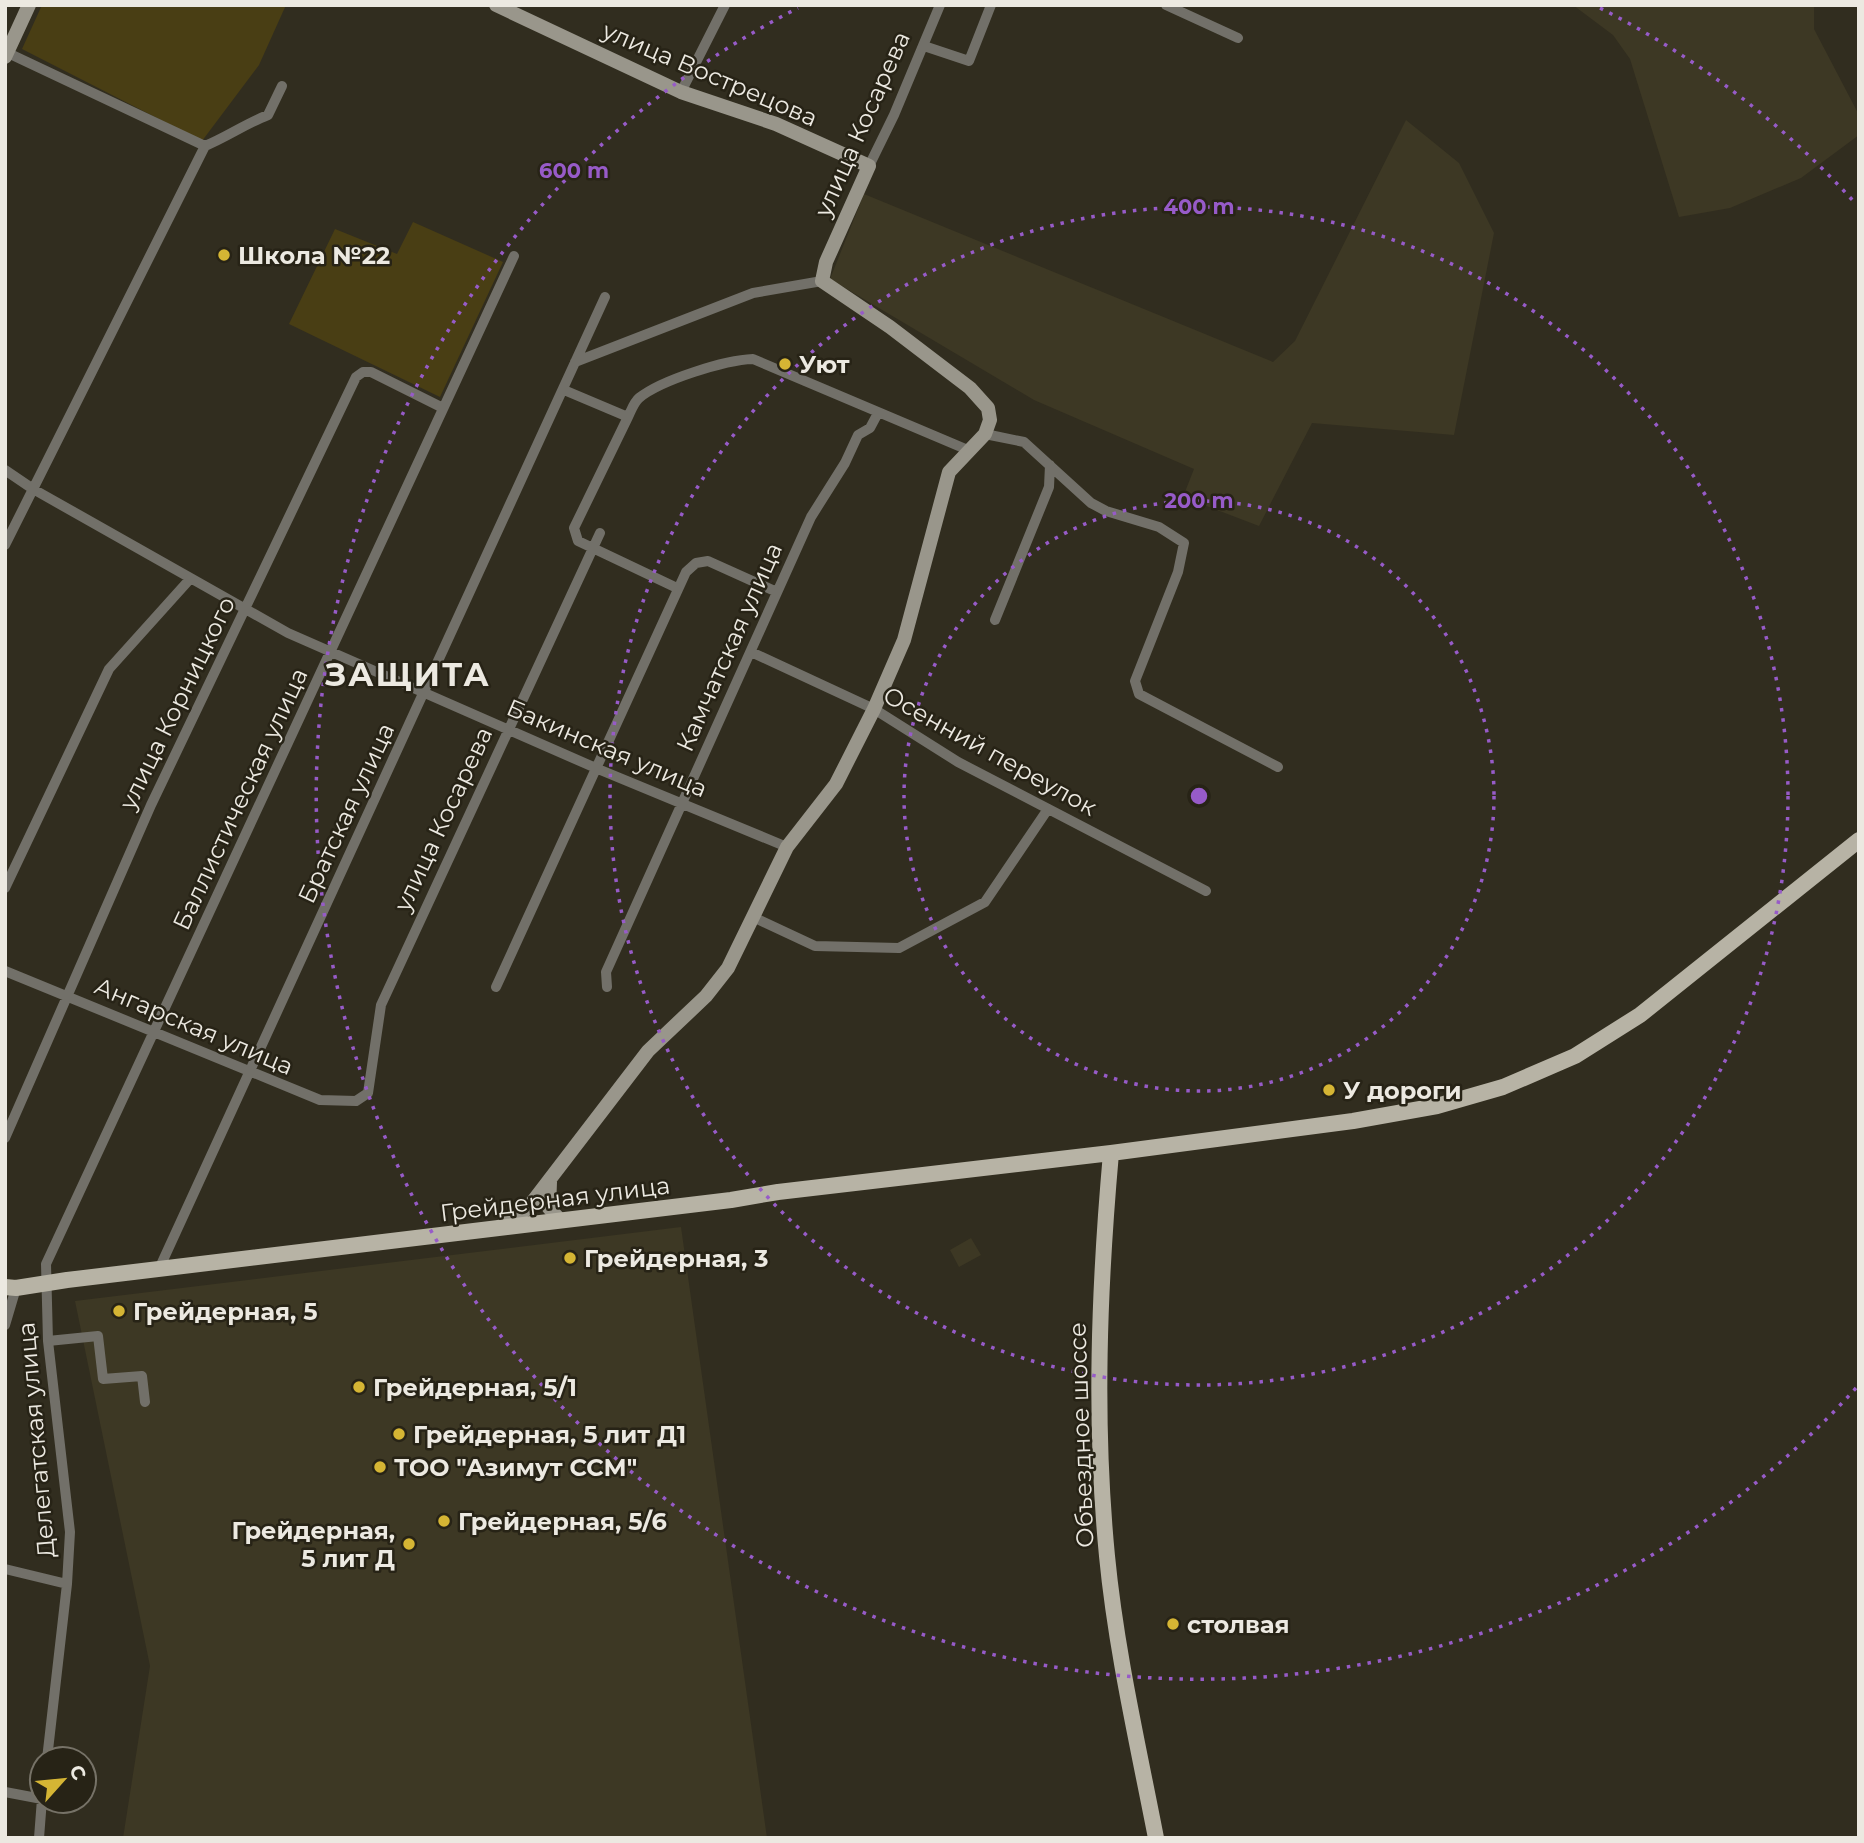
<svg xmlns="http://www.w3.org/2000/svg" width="1864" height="1843" font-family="Montserrat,sans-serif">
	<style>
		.built { fill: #3d3824 }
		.green { fill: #493e14 }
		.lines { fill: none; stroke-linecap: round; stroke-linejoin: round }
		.street { stroke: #727069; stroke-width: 10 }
		.secondary { stroke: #99968b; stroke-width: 14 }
		.primary { stroke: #b7b3a5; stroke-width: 16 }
		.ring { fill: none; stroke: #975bc8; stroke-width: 3.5; stroke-dasharray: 3.5 7 }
		.poi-dot { fill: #d5b534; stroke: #272316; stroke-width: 2.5 }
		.labels { text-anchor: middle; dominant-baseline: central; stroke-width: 5; stroke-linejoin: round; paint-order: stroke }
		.street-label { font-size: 24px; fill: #ece9e1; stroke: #272316 }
		.poi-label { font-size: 24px; font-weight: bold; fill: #ece9e1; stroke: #272316; text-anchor: start }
		.district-label { font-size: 32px; font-weight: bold; letter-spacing: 2px; fill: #ece9e1; stroke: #272316 }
		.centre { fill: #975bc8; stroke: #272316; stroke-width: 3.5 }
		.ring-label { font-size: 21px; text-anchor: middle; font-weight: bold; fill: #975bc8; stroke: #272316; stroke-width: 5; stroke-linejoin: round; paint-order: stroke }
	</style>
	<rect width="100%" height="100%" fill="#312d1f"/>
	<!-- built -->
	<path class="built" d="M1573,5H1814V29L1859,115V135L1801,178L1730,208L1679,217L1630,59L1613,35Z
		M1406,120L1459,163L1494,233L1454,435L1312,423L1259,526L1183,497L1194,469L1034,400L830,279L864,194L1273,362L1295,341Z
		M681,1227L767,1838H123L150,1666L75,1301Z
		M971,1238L981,1255L959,1267L950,1250Z"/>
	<!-- green -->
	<path class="green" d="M42,5H286L259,65L202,141L22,49Z
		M413,222L503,262L440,397L289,324L335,229L397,254Z"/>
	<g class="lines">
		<!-- street -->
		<path class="street" d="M1166,5L1238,38
			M924,46L969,61L991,5
			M8,53L205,146
			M681,92L725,5
			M869,166L894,115L940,5
			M575,362L753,293L822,281
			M564,390L628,417C631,411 634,402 639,398C661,380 725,360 753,359L968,450
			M628,417L574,528L578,541L677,588
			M985,434L1024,442L1091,503L1106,511L1159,527L1184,543L1178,572L1135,681L1139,694L1278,767
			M5,470L33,489L288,633L598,769L787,847
			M5,545L205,146C227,137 245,124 268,115L282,86
			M995,620L1049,487L1050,465
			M751,652L874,709L958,762L1206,891
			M5,888L109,669L190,579
			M753,917L815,946L899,948L985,902L1048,809
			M5,971L320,1100L356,1101L368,1093L381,1005L600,533
			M496,987L686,572L696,563L708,561L777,592
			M607,987L606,972L811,517L845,463L858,435L870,428L878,413
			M5,1138L151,805L356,377L363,372H371L443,408
			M159,1269L605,297
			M5,1325L16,1288
			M48,1341L98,1336L103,1379L142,1376L145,1402
			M5,1569L67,1584
			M47,1759L67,1584L70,1532L48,1341L46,1264L514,256
			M5,1792L42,1799L39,1838"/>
		<!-- secondary -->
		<path class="secondary" d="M496,5L681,92L776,124L869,166L826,262L822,281L890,327L970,388L988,408L990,420L985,434L949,472L904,640L874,709L836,784L787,847L728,968L706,996L648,1051L527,1209L498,1228
			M5,57L29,5
			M550,1182L549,1208L561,1221"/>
		<!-- primary -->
		<path class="primary" d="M1111,1153C1099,1288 1094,1421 1107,1556C1116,1650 1138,1745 1156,1838
			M5,1287L16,1288L67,1280L731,1200L778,1192L1111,1153L1353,1121L1437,1106L1503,1087L1575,1056L1640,1015L1859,840"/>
	</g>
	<!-- distance rings -->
	<g class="ring">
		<circle cx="1199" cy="796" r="295"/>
		<circle cx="1199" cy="796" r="589"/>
		<path d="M1856 1388A884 884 0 1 1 798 8M1600 8A884 884 0 0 1 1856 204"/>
	</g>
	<!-- markers -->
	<g class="poi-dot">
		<circle cx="224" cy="255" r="7"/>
		<circle cx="785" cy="364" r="7"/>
		<circle cx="1329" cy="1090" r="7"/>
		<circle cx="570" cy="1258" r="7"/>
		<circle cx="119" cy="1311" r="7"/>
		<circle cx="359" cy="1387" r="7"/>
		<circle cx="399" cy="1434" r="7"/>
		<circle cx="380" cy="1467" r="7"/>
		<circle cx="444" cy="1521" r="7"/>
		<circle cx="409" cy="1544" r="7"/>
		<circle cx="1173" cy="1624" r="7"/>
	</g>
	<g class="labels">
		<!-- street labels -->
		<g class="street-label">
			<text transform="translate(710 74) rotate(23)">улица Вострецова</text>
			<text transform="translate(862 124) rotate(-66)">улица Косарева</text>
			<text transform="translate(729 647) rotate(-66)">Камчатская улица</text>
			<text transform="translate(177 703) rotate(-64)">улица Корницкого</text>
			<text transform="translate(607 748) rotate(23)">Бакинская улица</text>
			<text transform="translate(990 751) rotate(29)">Осенний переулок</text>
			<text transform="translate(240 799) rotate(-65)">Баллистическая улица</text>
			<text transform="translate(346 813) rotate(-65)">Братская улица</text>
			<text transform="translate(443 819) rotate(-65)">улица Косарева</text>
			<text transform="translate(194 1026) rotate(23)">Ангарская улица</text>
			<text transform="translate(555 1199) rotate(-7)">Грейдерная улица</text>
			<text transform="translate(1081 1435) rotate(-92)">Объездное шоссе</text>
			<text transform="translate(36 1440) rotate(-95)">Делегатская улица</text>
		</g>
		<!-- poi labels -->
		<g class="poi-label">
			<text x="238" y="255">Школа №22</text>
			<text x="799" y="364">Уют</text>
			<text x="1343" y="1090">У дороги</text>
			<text x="584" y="1258">Грейдерная, 3</text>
			<text x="133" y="1311">Грейдерная, 5</text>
			<text x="373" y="1387">Грейдерная, 5/1</text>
			<text x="413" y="1434">Грейдерная, 5 лит Д1</text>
			<text x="394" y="1467">ТОО "Азимут ССМ"</text>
			<text x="458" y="1521">Грейдерная, 5/6</text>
			<text x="395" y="1530" text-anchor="end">Грейдерная,<tspan x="395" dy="28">5 лит Д</tspan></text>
			<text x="1187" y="1624">столвая</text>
		</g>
		<!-- district labels -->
		<g class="district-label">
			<text x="408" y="674">ЗАЩИТА</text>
		</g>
	</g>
	<circle cx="1199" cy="796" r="10" class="centre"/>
	<g class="ring-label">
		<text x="574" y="178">600 m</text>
		<text x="1199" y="214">400 m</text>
		<text x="1199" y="508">200 m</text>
	</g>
	<!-- border -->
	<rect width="1864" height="1843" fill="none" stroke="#ece9e1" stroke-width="14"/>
	<!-- north arrow -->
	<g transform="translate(63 1780) rotate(63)"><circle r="33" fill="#272316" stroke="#767267" stroke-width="2"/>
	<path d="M0-5L12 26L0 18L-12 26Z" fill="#d5b534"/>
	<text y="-10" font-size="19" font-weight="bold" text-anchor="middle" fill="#ece9e1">С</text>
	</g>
</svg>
